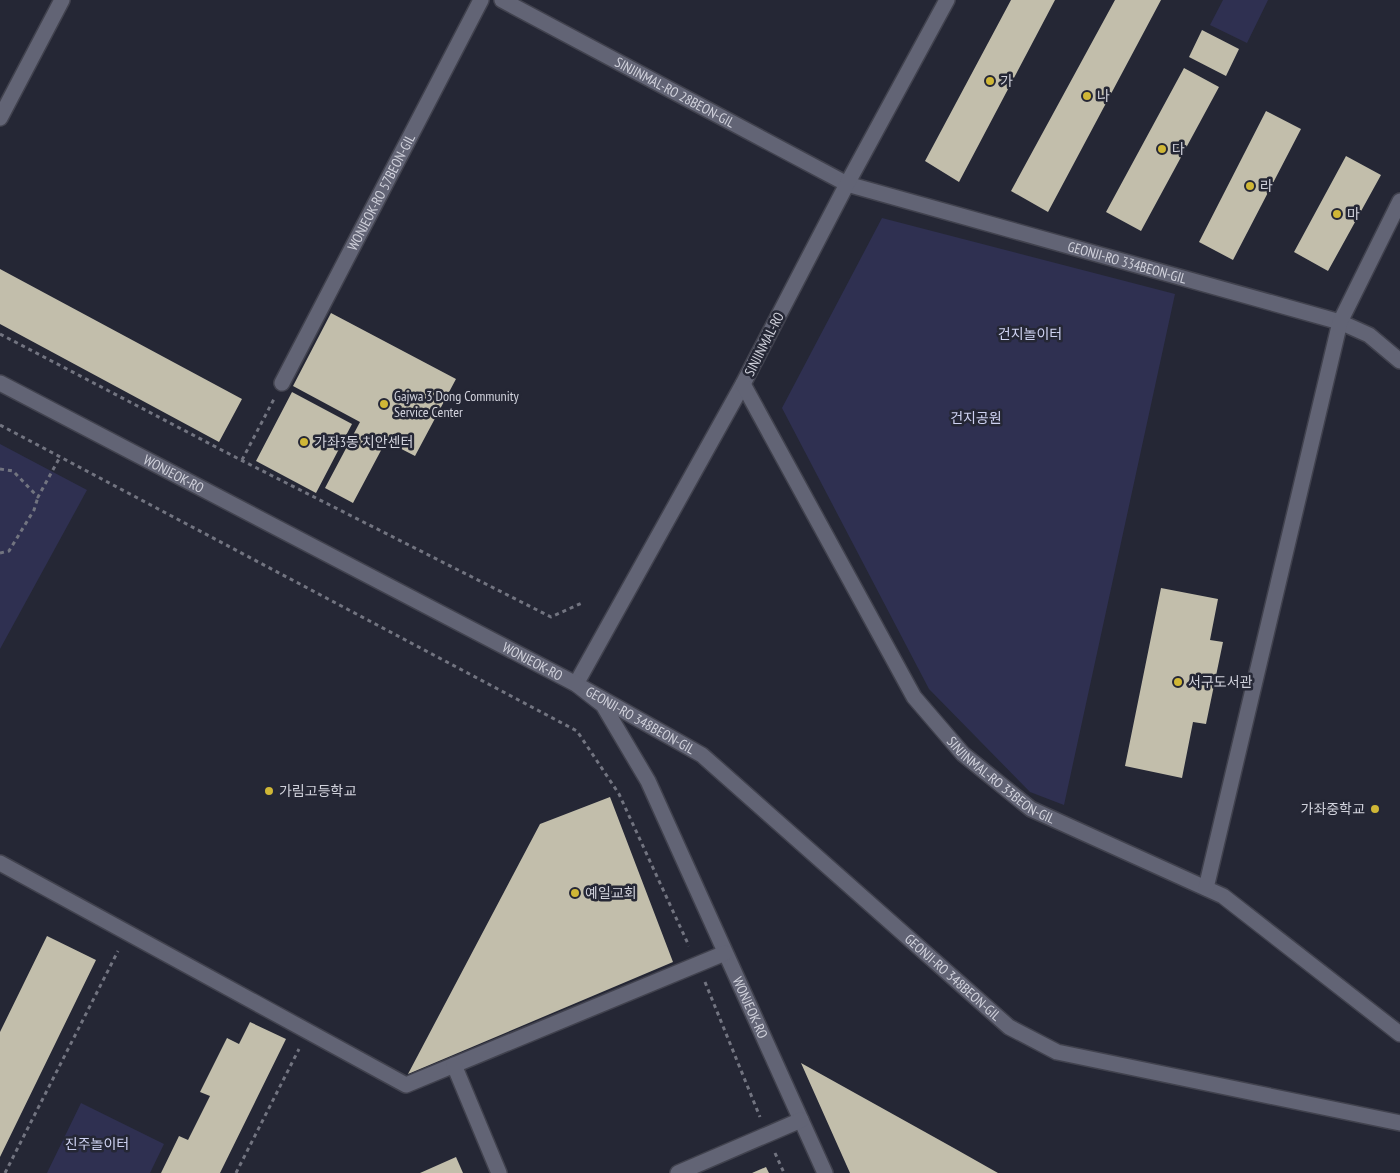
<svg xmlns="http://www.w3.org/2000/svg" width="1400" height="1173" font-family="'PT Sans Narrow','Noto Sans KR',sans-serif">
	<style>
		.green { fill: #2f3051 }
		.building { fill: #c2beab }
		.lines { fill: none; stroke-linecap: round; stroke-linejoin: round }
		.minor-casing { stroke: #41424e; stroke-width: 18 }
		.path { stroke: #727480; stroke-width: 3; stroke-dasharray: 4 4; stroke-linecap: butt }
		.minor { stroke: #626475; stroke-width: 15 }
		.poi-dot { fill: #d0b736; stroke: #252735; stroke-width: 2 }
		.labels { text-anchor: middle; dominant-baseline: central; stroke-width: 5; stroke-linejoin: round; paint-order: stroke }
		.poi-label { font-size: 14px; fill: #d1d2dc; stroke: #252735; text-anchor: start }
		.street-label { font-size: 14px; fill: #d1d2dc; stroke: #252735 }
		.park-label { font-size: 14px; fill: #ced2f1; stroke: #252735 }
	</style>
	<rect width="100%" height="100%" fill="#252735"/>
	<!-- green -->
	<path class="green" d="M1223,0H1268L1247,43L1210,25Z
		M882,218L1175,294L1064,805L1030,792L929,689L782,408Z
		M0,444L87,490L0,649Z
		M81,1103L164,1144L150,1173H47Z"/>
	<!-- building -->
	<path class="building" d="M1011,0H1055L959,182L925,161Z
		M1115,0H1161L1048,212L1011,191Z
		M1202,30L1239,49L1226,76L1189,57Z
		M1184,68L1219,87L1141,231L1106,212Z
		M1266,111L1301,129L1233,260L1199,242Z
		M1346,156L1381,175L1328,271L1294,252Z
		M0,269L242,399L219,442L0,324Z
		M331,313L456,379L415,456L386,441L353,503L325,488L360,422L293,386Z
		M292,392L352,424L316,493L256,461Z
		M1161,588L1218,599L1210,640L1223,642L1206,724L1193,722L1182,778L1125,766Z
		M610,797L673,962L408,1074L540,824Z
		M47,936L96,960L0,1157V1032Z
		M250,1022L286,1039L220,1173H161L179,1136L188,1140L210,1096L200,1092L227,1038L239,1044Z
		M801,1063L952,1147L998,1173H850Z
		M456,1157L463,1173H420Z
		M766,1167L769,1173H752Z"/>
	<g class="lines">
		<!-- minor casing -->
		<g class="minor-casing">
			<g id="minor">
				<path id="s1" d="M502,0L847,184L1340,322L1369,335L1400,361"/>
				<path id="s2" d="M947,0L847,184L743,384L576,684L702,755L1009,1027L1057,1052L1400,1123"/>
				<path d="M0,118L62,0"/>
				<path id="s3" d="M0,383L576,684L603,705L648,781L825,1173"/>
				<path id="s4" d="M282,383L481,0"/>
				<path id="s5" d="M743,384L914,697L963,754L1031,809L1223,896L1400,1034"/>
				<path d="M0,863L406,1085L725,953"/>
				<path d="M1206,888L1340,322L1400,201"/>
				<path d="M454,1065L499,1173"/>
				<path d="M678,1173L801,1120"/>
			</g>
		</g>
		<!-- path -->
		<path class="path" d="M0,334L237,458L551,617L584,602
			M0,425L577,731L619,794L689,946
			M242,460L274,399
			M0,469L13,471L38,497L60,457
			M0,553L9,551L34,510L38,497
			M705,982L760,1117
			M775,1153L784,1173
			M5,1173L118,951
			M236,1173L299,1049"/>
		<!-- minor -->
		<use href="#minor" class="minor"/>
	</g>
	<!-- markers -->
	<g class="poi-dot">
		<circle cx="990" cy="81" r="5"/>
		<circle cx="1087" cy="96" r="5"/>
		<circle cx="1162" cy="149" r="5"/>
		<circle cx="1250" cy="186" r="5"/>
		<circle cx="1337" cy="214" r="5"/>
		<circle cx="384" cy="404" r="5"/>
		<circle cx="304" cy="442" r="5"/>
		<circle cx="1178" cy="682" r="5"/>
		<circle cx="269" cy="791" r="5"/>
		<circle cx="1375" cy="809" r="5"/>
		<circle cx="575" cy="893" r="5"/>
	</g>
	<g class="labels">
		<!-- poi labels -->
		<g class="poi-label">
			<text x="1000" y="81">가</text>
			<text x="1097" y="96">나</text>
			<text x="1172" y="149">다</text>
			<text x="1260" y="186">라</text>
			<text x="1347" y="214">마</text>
			<text x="394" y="396">Gajwa 3 Dong Community<tspan x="394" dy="16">Service Center</tspan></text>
			<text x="314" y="442">가좌3동 치안센터</text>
			<text x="1188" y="682">서구도서관</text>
			<text x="279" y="791">가림고등학교</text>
			<text x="1365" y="809" text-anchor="end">가좌중학교</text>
			<text x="585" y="893">예일교회</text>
		</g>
		<!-- street labels -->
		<g class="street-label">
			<text stroke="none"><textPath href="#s1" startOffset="196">SINJINMAL-RO 28BEON-GIL</textPath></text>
			<text stroke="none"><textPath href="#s4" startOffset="215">WONJEOK-RO 57BEON-GIL</textPath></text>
			<text stroke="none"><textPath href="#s1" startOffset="682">GEONJI-RO 334BEON-GIL</textPath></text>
			<text transform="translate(764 344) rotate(-63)">SINJINMAL-RO</text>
			<text stroke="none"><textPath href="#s3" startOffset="196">WONJEOK-RO</textPath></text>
			<text stroke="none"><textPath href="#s3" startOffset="601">WONJEOK-RO</textPath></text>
			<text stroke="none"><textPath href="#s2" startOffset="852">GEONJI-RO 348BEON-GIL</textPath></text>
			<text stroke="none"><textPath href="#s5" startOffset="478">SINJINMAL-RO 33BEON-GIL</textPath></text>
			<text stroke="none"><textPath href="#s2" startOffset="1258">GEONJI-RO 348BEON-GIL</textPath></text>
			<text stroke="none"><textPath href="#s3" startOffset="1021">WONJEOK-RO</textPath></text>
		</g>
		<!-- park labels -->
		<g class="park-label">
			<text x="1030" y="334">건지놀이터</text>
			<text x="976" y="418">건지공원</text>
			<text x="97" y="1144">진주놀이터</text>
		</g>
	</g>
</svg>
